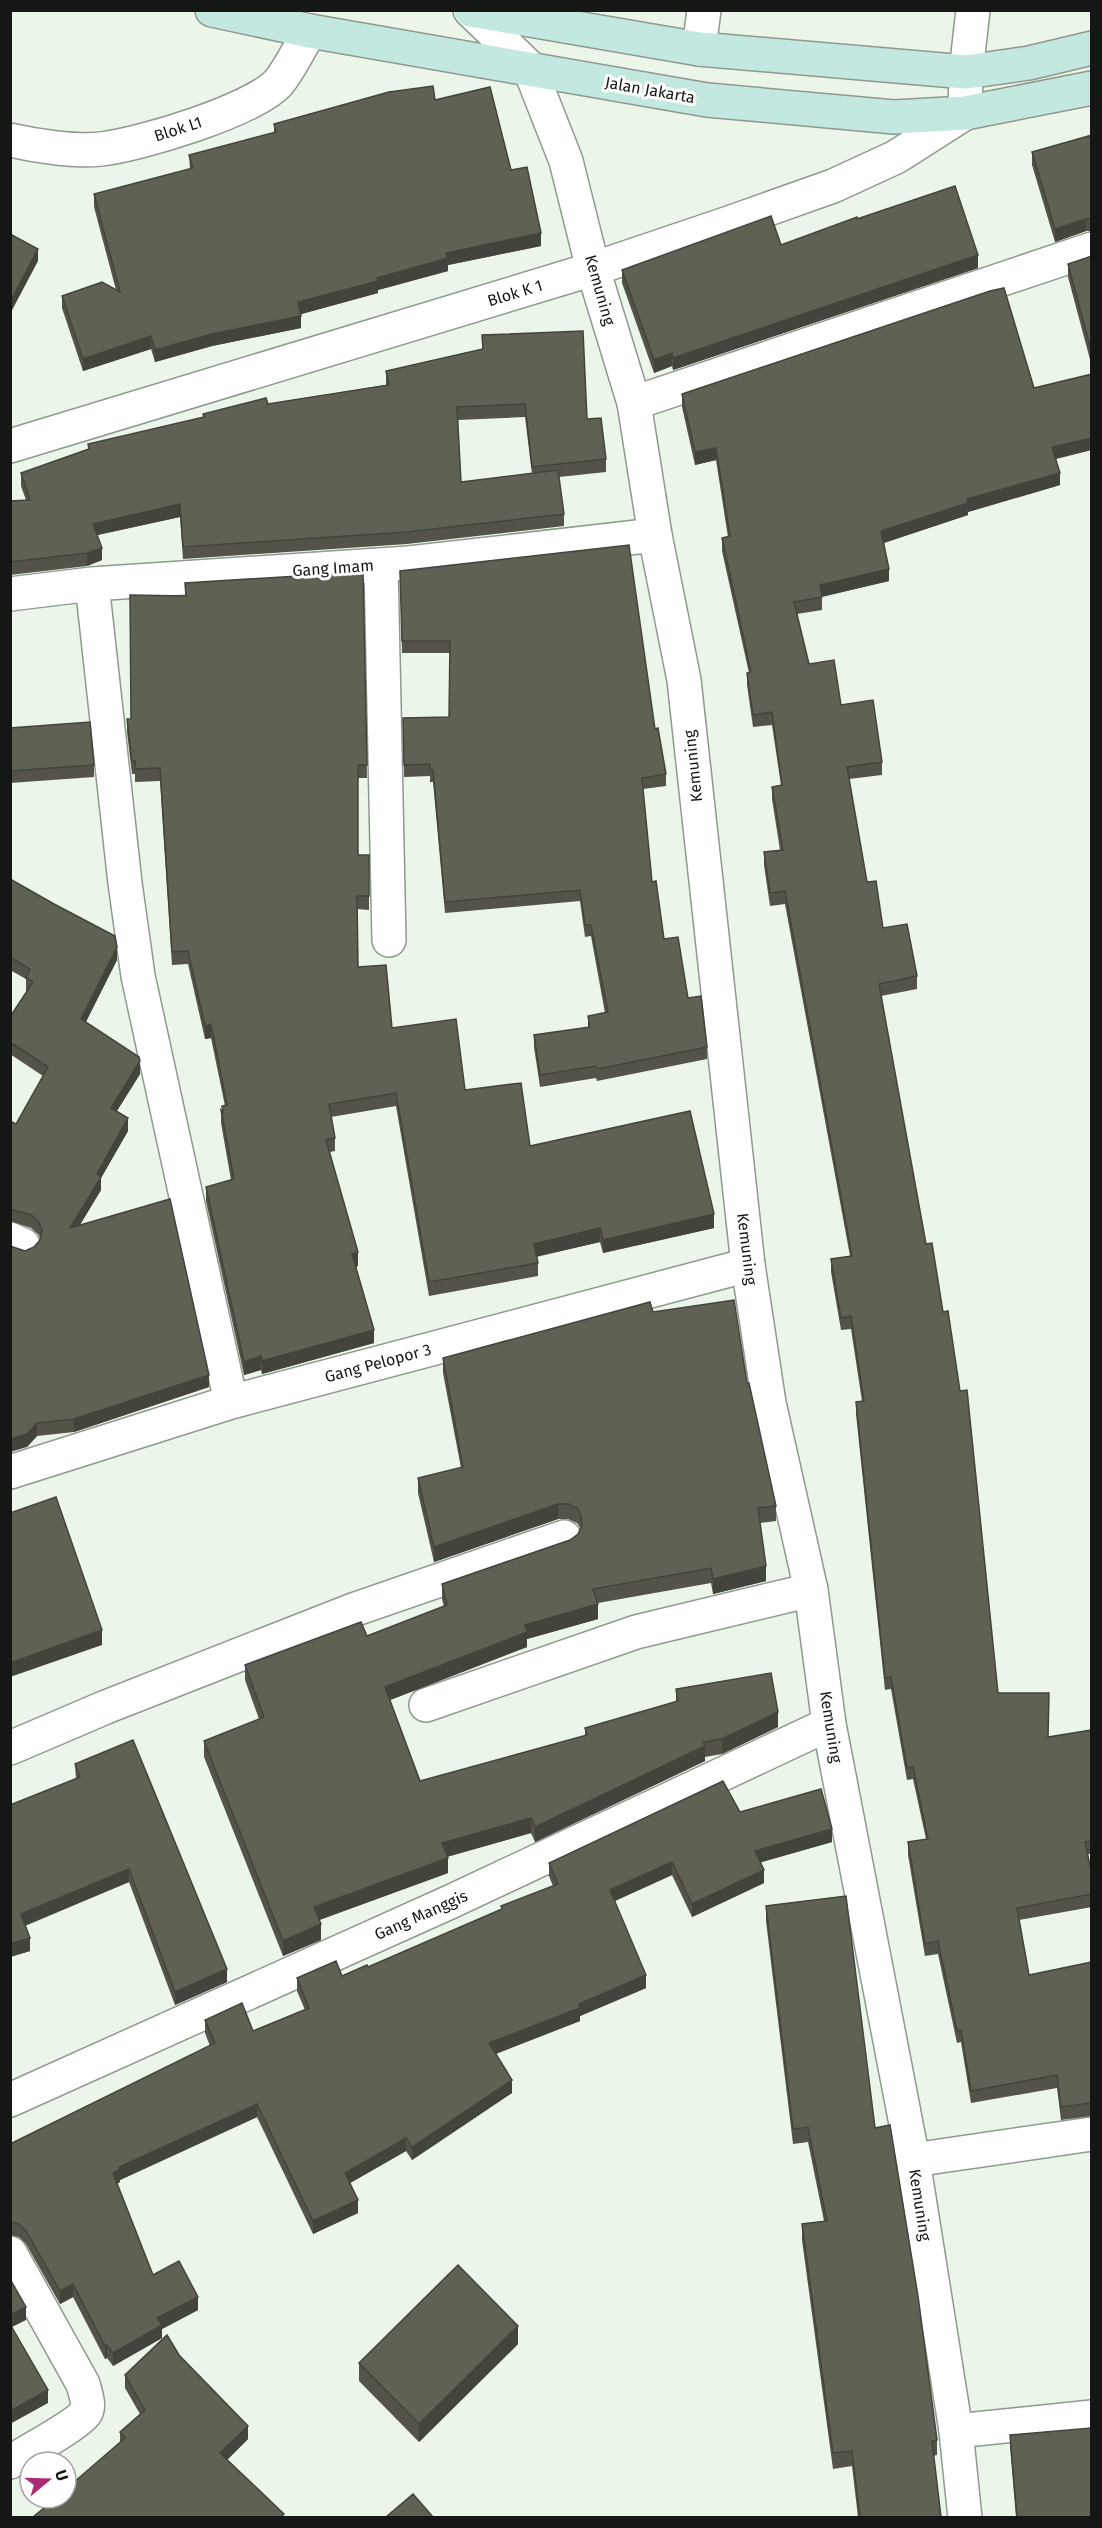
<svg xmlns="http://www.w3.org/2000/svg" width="1102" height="2528" font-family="'Fira Sans',sans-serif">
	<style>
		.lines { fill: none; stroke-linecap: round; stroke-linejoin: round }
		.minor-casing { stroke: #90998f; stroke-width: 36 }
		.tertiary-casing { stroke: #90998f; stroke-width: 36 }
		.secondary-casing { stroke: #90998f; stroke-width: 36 }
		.minor { stroke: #fff; stroke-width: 33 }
		.tertiary { stroke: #fff; stroke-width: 33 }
		.secondary { stroke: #c2e8df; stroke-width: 33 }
		.wall { fill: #535349; fill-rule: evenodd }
		.shaded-wall { fill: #43443c }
		.building { fill: #606155; stroke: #43443c; stroke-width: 1.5 }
		.labels { text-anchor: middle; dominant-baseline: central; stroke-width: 6; stroke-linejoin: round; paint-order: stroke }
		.street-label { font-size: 16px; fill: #141713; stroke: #fff }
	</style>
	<rect width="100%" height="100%" fill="#ebf5e9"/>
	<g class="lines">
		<!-- minor casing -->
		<g class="minor-casing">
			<path id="minor" d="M699,49L704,10
				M10,140C36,146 76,152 101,149C139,145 255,110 279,82C291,67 300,47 310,31
				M634,403L1092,249
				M10,446L593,269L726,224L833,186L896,157L965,113L966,72L973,10
				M381,565L389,940
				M92,584L125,883L138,976L231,1402
				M10,594L92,584L409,563L655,535
				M10,1239L23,1245
				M10,1472L231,1402L748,1265
				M426,1705L636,1632L811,1590
				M10,1748L106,1707L353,1610L564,1537
				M10,2100L450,1902L829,1724
				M913,2160L1092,2134
				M10,2253L83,2384C85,2392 90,2405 86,2412C79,2424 25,2453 10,2462
				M956,2431L1092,2417"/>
		</g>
		<!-- tertiary casing -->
		<g class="tertiary-casing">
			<path id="tertiary" d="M470,10L529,67L566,161L593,269L634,403L655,535L684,680L748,1265L769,1403L811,1590L829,1724L913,2160L956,2431L965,2518"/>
		</g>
		<!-- secondary casing -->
		<g class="secondary-casing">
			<path id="secondary" d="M212,10L310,31L707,100L894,117L965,113L1092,88
				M471,10L699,49L966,72L1029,63L1092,48"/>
		</g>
		<!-- minor -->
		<use href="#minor" class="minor"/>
		<!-- tertiary -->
		<use href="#tertiary" class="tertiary"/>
		<!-- secondary -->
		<use href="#secondary" class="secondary"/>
	</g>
	<!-- wall -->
	<path class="wall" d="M435,100L511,170L541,246L448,265V271L378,290V293L301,314V328L212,346L155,362L151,349L83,371L62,308V296L116,290L94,207V194L190,169L189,155L274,133V124Z
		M1092,135V231H1086L1055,242L1032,165V152Z
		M857,219L978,268L673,370L672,366L654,373L622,283V270L781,245Z
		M1092,256V367L1068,277V264Z
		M482,335L587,419L606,459V472L559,477L564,514V526L407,544L183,559L180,517L97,535L102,560L87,566L10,575V501L26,500L21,486V473L88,449V444L203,418V414L386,385V371L482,349ZM525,417L532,474L461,482L458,420Z
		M682,394L1055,459L1060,485L968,512V515L883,543L889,581L822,597V610L797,614L809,664L841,705L882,762V775L849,779L867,882L883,928L917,976V989L881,996L998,1693L1048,1737L1092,1730V1854H1088L1092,1875V1907L1019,1920L1029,1975L1092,1962V2116L1061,2120L1057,2088L971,2103L961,2042L957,2043L938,1954L925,1956L908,1855V1842L926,1839L913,1779L907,1780L891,1689L885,1690L856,1414V1402L862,1401L851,1329L841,1330L831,1272V1259L850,1256L785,904L770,906L764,865V852L780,850L772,799V787L781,785L772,725L753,727L747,685V673H749L722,551V538L728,537L716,460L695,465L682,407Z
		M400,571L655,729L666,774V786L643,789L652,882L664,939L688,998L707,1047V1059L597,1081L596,1078L540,1087L534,1047V1035L588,1028V1016L605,1013L591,936L585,937L580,901L445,913L433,782H430V776L404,777L403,718L449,717L450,653H402Z
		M363,572L367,778H358V855H369V910L357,909L358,967L392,1028L465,1090L530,1146L714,1228L603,1253L600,1242L536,1257L538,1263V1276L429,1296L396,1106L331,1117L335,1138V1151L330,1152L358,1266L356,1267L374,1343L262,1374L261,1370L244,1375L206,1201V1187L231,1180L221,1123V1110L222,1111V1106H225L211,1038L205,1039L188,964L172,965L160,781L135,782V774H132L127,732V719H131L185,596V583Z
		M10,728L94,765V777L10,783Z
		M10,879L117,960L86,1022L140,1074L117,1111L128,1131L101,1178V1190L80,1225L209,1387L74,1432L37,1436L27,1447L25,1251L34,1247L40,1239L39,1235L31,1228L10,1221V1121L16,1124L43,1076L10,1054V1017L27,992L26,991V979L10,970Z
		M653,1312L747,1383L776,1506V1521L760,1523L766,1581L713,1594L711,1583L598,1603V1619L527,1639V1647L390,1700L420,1781L585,1736V1728L676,1702V1689L778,1727L722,1754L705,1757V1761L535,1842L531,1833L447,1857L448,1873L319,1920L321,1940L283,1956L204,1757V1741L259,1719L245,1680V1665L367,1636L444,1607L442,1599V1584L570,1540L578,1534L581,1529L577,1523L568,1519H558L434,1562L418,1493V1478L461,1468L443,1373V1358Z
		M75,1764L227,1982L175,2005L129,1882L25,1926L30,1951L10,1957L76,1779Z
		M740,1812L832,1842L761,1862L764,1883L692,1917L672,1875L615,1901L646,1988L580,2016V2021L496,2054L512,2093L412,2160L406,2151L350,2183L358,2213L313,2234L257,2117L120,2180V2182L117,2184L153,2275L198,2310L162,2329V2338L113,2366L107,2358L105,2359L73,2297L60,2304L26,2244L19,2237L10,2235V2144L210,2046L205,2033V2020L253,2031L305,2010L297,1991V1978L342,1976L368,1967L501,1910V1906L553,1886L549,1876V1863Z
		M766,1906L875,2128L937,2440V2455L933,2456L941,2517H858L852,2466L833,2469L802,2240V2224L824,2221L808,2142L793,2144L766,1921Z
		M518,2344L419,2442L359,2381V2363Z
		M179,2355L248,2439L227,2460L284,2517L120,2443V2432L140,2414L125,2388V2375Z
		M1010,2435L1092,2517H1016L1010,2447Z"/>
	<!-- shaded-wall -->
	<path class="shaded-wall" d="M1086,219V231L1055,242V229Z
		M541,233V246L448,265V271L378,290V293L298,315V302L377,278L446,253Z
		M38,249V261L10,314V302Z
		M978,255V268L673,370V358Z
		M301,316V328L212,346L155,362V350L212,334Z
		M151,336V349L83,371V359Z
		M672,353V366L654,373V360Z
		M1092,438V450L1052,460V447Z
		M716,448V460L695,465V452Z
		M1060,473V485L968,512V515L881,544V531L967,499Z
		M180,504V517L93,536V524Z
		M102,548V560L87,566V553Z
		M889,569V581L820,597V585Z
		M117,947V960L81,1031V1019Z
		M211,1024V1038L205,1039V1026Z
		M140,1061V1074L111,1120V1108Z
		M128,1118V1131L101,1178V1190L70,1241V1228L97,1174Z
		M714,1214V1228L603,1253V1240Z
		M600,1228V1242L534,1257V1244Z
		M358,1252V1266L352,1268V1254Z
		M374,1330V1343L262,1374V1361Z
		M261,1356V1370L244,1375V1362Z
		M209,1375V1387L74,1432V1419Z
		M37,1423V1436L27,1447L10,1452V1439Z
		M558,1504V1519L434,1562V1547Z
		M766,1566V1581L713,1594V1579Z
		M598,1604V1619L527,1639V1647L385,1702V1687L525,1625Z
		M102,1630V1645L10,1677V1663Z
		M778,1712V1727L722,1754V1739Z
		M705,1746V1761L535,1842V1827Z
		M531,1818V1833L442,1858V1843Z
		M832,1829V1842L755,1864V1851Z
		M448,1858V1873L314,1922V1907Z
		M672,1862V1875L610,1903V1890Z
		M129,1869V1882L21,1927V1914Z
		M764,1870V1883L692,1917V1904Z
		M321,1924V1940L283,1956V1941Z
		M30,1938V1951L10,1957V1944Z
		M227,1969V1982L175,2005V1992Z
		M646,1975V1988L580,2016V2021L489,2056V2043Z
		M512,2080V2093L412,2160V2147Z
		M257,2104V2117L120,2180V2182L113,2186V2173L119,2167Z
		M406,2138V2151L345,2186V2173Z
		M358,2200V2213L313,2234V2221Z
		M73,2284V2297L60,2304V2291Z
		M198,2297V2310L162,2329V2338L113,2366V2353L157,2318Z
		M26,2307V2320L10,2328V2315Z
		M518,2326V2344L419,2442V2424Z
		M107,2345V2358L105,2359V2346Z
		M48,2390V2403L10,2424V2411Z
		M248,2426V2439L220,2467V2453Z"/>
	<!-- building -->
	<path class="building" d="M433,86L435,100L490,87L511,170L527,167L541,233L446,253L448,258L377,278L378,281L298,302L301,316L212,334L155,350L151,336L83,359L62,296L102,282L120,292L94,194L193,168L189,155L276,132L274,124L389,92Z
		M1092,135V218L1086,219L1055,229L1032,152Z
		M955,186L978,255L673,358L672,353L654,360L622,270L771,216L781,245L857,217V219Z
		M10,234L38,249L10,302Z
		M1092,256V354L1068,264Z
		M1004,288L1034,388L1092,374V438L1052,447L1060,473L967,499L968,503L881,531L889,569L820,585L822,597L794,602L809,664L834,660L841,705L873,700L882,762L847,767L867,882L876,881L883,928L907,924L917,976L879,984L926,1244L932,1243L943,1312L948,1311L960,1391L967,1390L998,1693H1049L1048,1737L1092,1730V1841L1085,1842L1092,1875V1894L1017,1908L1029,1975L1092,1962V2103L1061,2107L1057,2075L971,2091L961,2030L957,2031L938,1941L925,1944L908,1842L928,1839L913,1767L907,1768L891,1677L885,1678L856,1402L864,1401L851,1316L841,1318L831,1259L852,1256L785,891L770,893L764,852L783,850L772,787L782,785L772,712L753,715L747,673L751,672L722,538L730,536L716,448L695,452L682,394L990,291Z
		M583,331L587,419L601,418L606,459L532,467L525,404L457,407L461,482L558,470L564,514L407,532L183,547L180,504L93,524L102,548L87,553L10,562V501L30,500L21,473L89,449L88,444L204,417L203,414L266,398L268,404L389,385L386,371L483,349L482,335Z
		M629,545L655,729L658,728L666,774L642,778L652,882L656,881L664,939L678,937L688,998L701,996L707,1047L597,1069L596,1066L540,1075L534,1035L590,1027L588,1016L608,1012L591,925H585L580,890L445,902L433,770H430V764L404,765L403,718L449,717L450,641H402L400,571Z
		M363,572L367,765H358V855H369V896H357L358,967L386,965L392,1028L456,1019L465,1090L521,1083L530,1146L690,1111L714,1214L603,1240L600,1228L534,1244L538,1263L429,1282L396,1093L329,1104L335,1138L326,1140L358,1252L352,1254L374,1330L262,1361L261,1356L244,1362L206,1187L234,1179L221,1110L223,1112L222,1106L227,1105L211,1024L205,1026L188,951L172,952L160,768L135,769V761H132L127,719H131L130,595L186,596L185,583Z
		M90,722L94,765L10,771V728Z
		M10,879L54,904L115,936L117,947L81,1019L139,1057L140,1061L111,1108L128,1118L97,1174L101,1177L70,1228L170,1199L209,1375L74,1419L37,1423L27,1434L10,1439V1246L25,1251L34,1247L40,1240L42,1230L39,1222L31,1215L10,1209V1121L16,1124L48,1067L10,1042V1017L33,982L26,978L30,969L10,957Z
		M734,1300L747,1383H749L776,1506L758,1508L766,1566L713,1579L711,1568L593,1589L598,1604L525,1625L527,1632L385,1687L420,1781L587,1735L585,1728L678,1701L676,1689L771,1673L778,1712L722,1739L703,1742L705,1746L535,1827L531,1818L442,1843L448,1858L314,1907L321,1924L283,1941L204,1741L264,1717L245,1665L361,1622L367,1636L447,1605L442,1584L570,1540L578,1534L582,1525L581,1515L577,1508L568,1504H558L434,1547L418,1478L463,1467L443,1358L650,1302L653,1312Z
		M56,1497L102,1630L10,1663V1513Z
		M133,1740L227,1969L175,1992L129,1869L21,1914L30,1938L10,1944V1805L80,1777L75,1764Z
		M723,1781L740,1812L821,1789L832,1829L755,1851L764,1870L692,1904L672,1862L610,1890L646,1975L579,2004L580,2008L489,2043L512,2080L412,2147L406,2138L345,2173L358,2200L313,2221L257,2104L119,2167L120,2169L113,2173L153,2275L179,2261L198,2297L157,2318L162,2325L113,2353L107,2345L105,2346L73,2284L60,2291L26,2231L19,2224L10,2222V2144L215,2043L205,2020L242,2003L253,2031L309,2008L297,1978L336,1961L342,1976L367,1965L368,1967L502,1909L501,1906L558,1884L549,1863Z
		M846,1896L875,2128L890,2125L918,2296L937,2440L932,2441L941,2517H860L852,2451L833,2453L802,2224L827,2221L808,2127L793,2129L766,1906Z
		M458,2265L518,2326L419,2424L359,2363Z
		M10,2279L26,2307L10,2315Z
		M10,2324L48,2390L10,2411Z
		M167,2335L179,2355L248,2426L220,2453L284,2514L281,2517H33L56,2498H66V2489L125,2438L120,2432L145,2410L125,2375Z
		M1091,2428L1092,2517H1017L1010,2435Z
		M413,2494L433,2517H386Z"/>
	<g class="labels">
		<!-- street labels -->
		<g class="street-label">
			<text transform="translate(650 90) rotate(10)">Jalan Jakarta</text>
			<text transform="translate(178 129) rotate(-18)">Blok L1</text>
			<text transform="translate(600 290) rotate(74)">Kemuning</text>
			<text transform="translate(515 293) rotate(-17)">Blok K 1</text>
			<text transform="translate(333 568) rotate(-4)">Gang Imam</text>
			<text transform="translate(693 766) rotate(-96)">Kemuning</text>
			<text transform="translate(747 1249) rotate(83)">Kemuning</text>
			<text transform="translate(378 1363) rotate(-15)">Gang Pelopor 3</text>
			<text transform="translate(831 1727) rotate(81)">Kemuning</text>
			<text transform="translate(421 1915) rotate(-24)">Gang Manggis</text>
			<text transform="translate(920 2205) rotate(81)">Kemuning</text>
		</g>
	</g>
	<!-- border -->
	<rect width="1102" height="2528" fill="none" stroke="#141713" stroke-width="24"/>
	<!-- north arrow -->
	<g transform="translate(48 2480) rotate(71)"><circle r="28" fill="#ffffff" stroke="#a1a2a1" stroke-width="1.5"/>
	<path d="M0-4.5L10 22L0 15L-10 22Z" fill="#ac2a76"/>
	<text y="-9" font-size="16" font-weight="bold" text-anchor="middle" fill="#141713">U</text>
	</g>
</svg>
